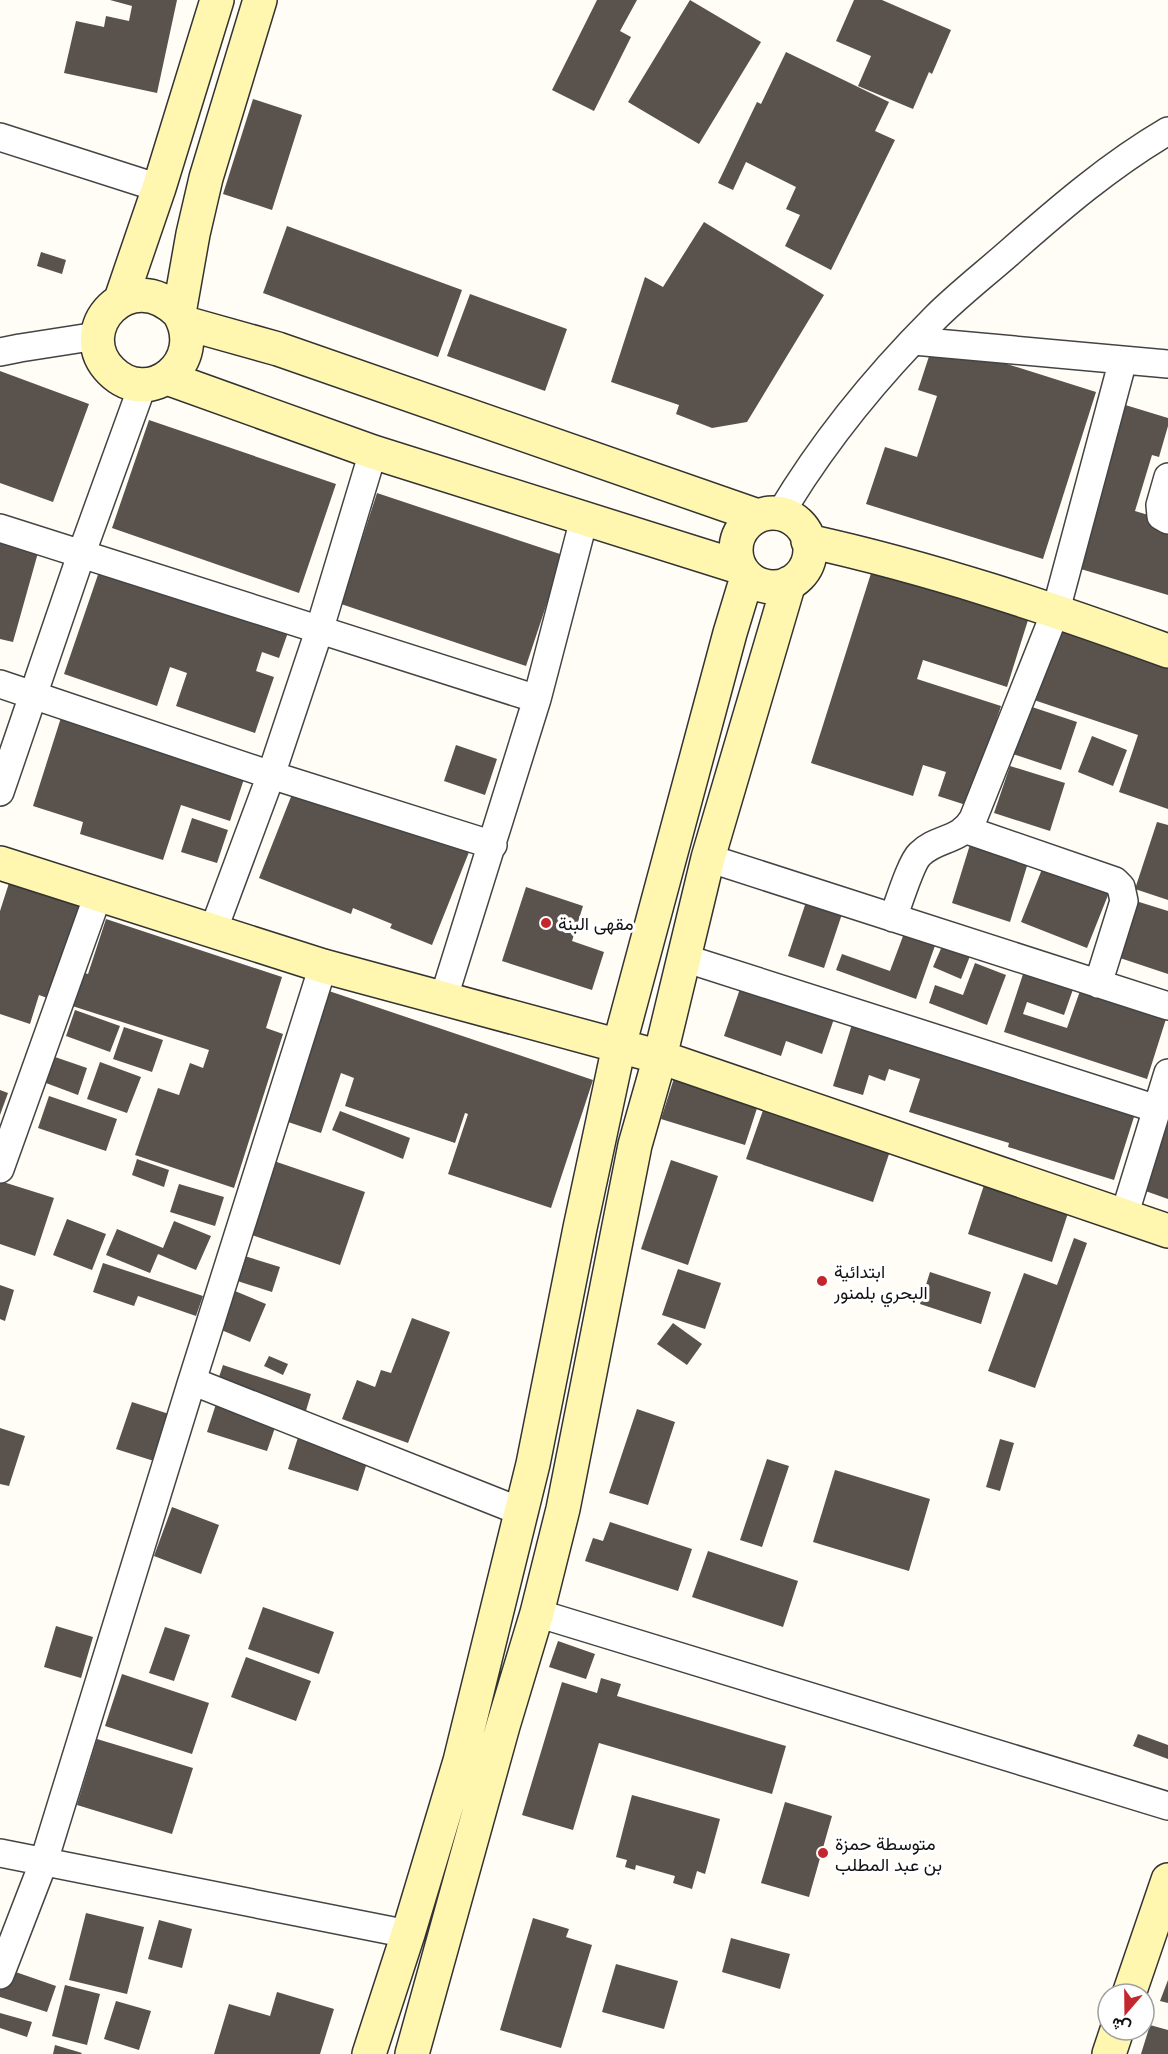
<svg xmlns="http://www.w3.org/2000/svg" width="1168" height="2054" font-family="'Noto Serif',Vazirmatn,serif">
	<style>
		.building { fill: #5a524d }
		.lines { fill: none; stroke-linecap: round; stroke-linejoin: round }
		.street-casing { stroke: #444; stroke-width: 30 }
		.secondary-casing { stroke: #333; stroke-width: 36 }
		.street { stroke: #fff; stroke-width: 27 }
		.secondary { stroke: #fff6b0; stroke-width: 33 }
		.poi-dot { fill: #c4262e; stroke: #fff; stroke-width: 2 }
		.labels { text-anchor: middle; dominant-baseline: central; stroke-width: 6; stroke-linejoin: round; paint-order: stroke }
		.poi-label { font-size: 18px; fill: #111; stroke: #fff; text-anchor: start }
	</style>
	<rect width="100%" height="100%" fill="#fffdf5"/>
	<!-- building -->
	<path class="building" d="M110,0H177L157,93L64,73L76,21L104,27L106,16L129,21L132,6Z
		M597,0H637L620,31L631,37L594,111L552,90Z
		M690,0L761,42L699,144L628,102Z
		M854,0H882L951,30L932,74L929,72L913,109L858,86L871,56L836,41Z
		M786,52L889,102L875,131L895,140L831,270L785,246L800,215L786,209L796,187L746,162L733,190L718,183L757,102L761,104Z
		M253,99L302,115L272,210L223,194Z
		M704,222L824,295L747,422L712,428L676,414L679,405L611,382L645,277L663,287Z
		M287,226L462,290L438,357L263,293Z
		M41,252L66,260L62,274L37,266Z
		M470,294L567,329L545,391L447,356Z
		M934,341L1096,392L1043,559L866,504L885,447L917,457L937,396L918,390Z
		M0,371L89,404L53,502L0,483Z
		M1122,404L1168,418V426L1159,457L1152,455L1135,511L1168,521V595L1074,567Z
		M149,420L336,484L299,593L112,528Z
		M377,493L563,555L526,666L341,604Z
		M0,530L41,542L13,642L0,639Z
		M102,563L292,621L279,658L262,652L256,671L274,677L255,733L176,706L187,673L170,667L157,706L64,674Z
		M873,567L1029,617L1007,687L923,660L917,679L1001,706L969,806L938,796L946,772L923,765L913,796L811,763Z
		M1052,626L1168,665V809L1119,792L1138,735L1028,698Z
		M65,705L249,764L230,821L181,805L163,860L80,834L83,822L33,806Z
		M1026,705L1077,722L1061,770L1010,753Z
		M1092,736L1127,750L1113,786L1078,772Z
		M456,745L497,759L485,795L444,781Z
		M1010,766L1065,783L1050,831L994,813Z
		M300,774L473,842L432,945L390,928L392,924L353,908L351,914L259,878Z
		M192,818L228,830L217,863L181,852Z
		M1157,822L1168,825V900L1135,889Z
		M972,838L1030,856L1010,922L952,903Z
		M1048,854L1114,880L1087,948L1021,922Z
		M9,883L81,907L50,999L39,995L30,1024L0,1014V911Z
		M526,887L583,906L572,941L604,952L592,990L502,961Z
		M808,896L844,908L824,968L788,956Z
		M1136,901L1168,911V974L1117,957Z
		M106,919L282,977L266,1028L283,1034L234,1188L135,1155L158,1088L179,1095L190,1063L203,1068L209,1050L63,1003L74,970L88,974Z
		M906,928L937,940L916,999L836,970L842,954L890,971Z
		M943,944L970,956L961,979L933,967Z
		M1027,962L1077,978L1064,1015L1027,1002L1023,1014L1067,1028L1080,991L1166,1019L1147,1079L1004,1032Z
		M975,963L1006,975L987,1025L929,1003L935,985L963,995Z
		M745,974L838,1007L822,1054L786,1041L781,1056L724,1036Z
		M323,989L593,1080L551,1208L448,1174L468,1114L465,1113L455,1143L345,1106L354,1078L341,1073L321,1133L279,1119Z
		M75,1010L120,1026L110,1052L66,1036Z
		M853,1021L1140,1098L1114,1180L1008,1147L1009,1143L909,1112L920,1079L889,1069L885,1081L869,1075L863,1095L833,1086Z
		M124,1027L163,1040L152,1072L113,1059Z
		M55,1057L87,1068L78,1095L46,1083Z
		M100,1062L141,1077L127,1113L87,1099Z
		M676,1072L760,1099L745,1145L661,1119Z
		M0,1090L8,1093L0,1115Z
		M49,1096L117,1119L106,1151L38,1128Z
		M767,1099L893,1142L873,1202L746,1159Z
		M1168,1101V1199L1137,1188Z
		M340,1111L410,1138L403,1159L332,1130Z
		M137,1159L169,1170L164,1187L132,1175Z
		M271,1160L365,1192L340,1265L246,1233Z
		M671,1160L718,1176L688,1265L641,1249Z
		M0,1181L54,1198L35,1256L0,1244Z
		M985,1182L1069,1210L1052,1262L968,1234Z
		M179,1184L224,1197L215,1226L170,1212Z
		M67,1219L106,1234L92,1270L53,1255Z
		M174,1221L211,1236L196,1270L158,1254L150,1273L106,1255L117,1229L163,1248Z
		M1074,1238L1087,1243L1035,1388L988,1371L1024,1273L1057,1285Z
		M232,1252L280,1267L272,1292L225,1277Z
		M103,1263L203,1296L196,1316L138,1296L134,1306L93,1292Z
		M678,1269L721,1283L705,1329L662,1315Z
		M930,1272L991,1292L981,1324L920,1304Z
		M0,1285L14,1290L5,1321L0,1319Z
		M235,1291L266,1304L250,1342L219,1329Z
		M412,1318L450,1332L408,1443L342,1419L357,1380L375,1387L381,1370L391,1373Z
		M673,1323L702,1344L687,1365L657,1344Z
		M269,1356L288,1364L283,1375L264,1366Z
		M223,1365L311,1394L305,1414L282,1407L267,1451L207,1432L223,1382L218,1380Z
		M132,1402L169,1414L154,1461L116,1449Z
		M637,1409L675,1422L648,1505L609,1493Z
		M0,1428L25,1436L9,1486L0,1484Z
		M300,1431L373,1444L358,1491L288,1469Z
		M1000,1439L1014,1443L1000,1491L986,1487Z
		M767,1459L789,1466L762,1547L740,1540Z
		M835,1470L930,1499L909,1571L813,1542Z
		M172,1507L219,1525L201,1574L154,1556Z
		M610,1522L692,1549L678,1591L585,1561L593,1538L603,1541Z
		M708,1551L798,1581L783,1627L692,1597Z
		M263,1607L334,1632L319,1674L248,1649Z
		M56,1626L93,1637L81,1678L44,1667Z
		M165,1627L190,1635L174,1681L149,1673Z
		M558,1641L595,1654L586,1679L549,1667Z
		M246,1657L311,1681L296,1721L231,1697Z
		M122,1674L209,1703L192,1754L105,1726Z
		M601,1678L621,1684L617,1696L786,1746L772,1794L599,1743L573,1830L522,1815L562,1682L597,1693Z
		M1138,1734L1168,1745V1759L1133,1746Z
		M97,1739L193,1768L172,1834L77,1805Z
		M632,1795L720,1819L705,1874L697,1871L692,1889L673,1883L675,1876L636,1865L635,1870L625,1867L627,1860L616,1857Z
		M785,1802L832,1816L809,1897L761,1883Z
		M86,1913L144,1927L127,1994L69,1980Z
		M533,1918L569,1929L566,1937L592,1945L561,2048L500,2030Z
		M159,1920L192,1929L182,1968L148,1959Z
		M731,1938L790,1954L780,1989L722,1972Z
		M616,1964L678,1981L664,2029L602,2012Z
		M7,1969L56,1986L47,2012L0,1997V1990Z
		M1168,1980V2003L1160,2001Z
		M65,1985L100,1994L87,2045L52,2036Z
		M277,1992L334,2009L320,2054H214L229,2004L270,2016Z
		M116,2001L151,2011L139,2050L104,2039Z
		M0,2013L32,2022L27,2037L0,2028Z
		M1150,2025L1168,2030V2054H1141Z
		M55,2045L82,2053L81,2054H53Z"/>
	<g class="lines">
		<!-- street casing -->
		<g class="street-casing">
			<path id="street" d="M0,137L159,188
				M914,341L1168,364
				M0,352L20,348L97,336
				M1168,477L1160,505L1161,516L1168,520
				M780,514C823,442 876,377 935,318C958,295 985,274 1010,252C1060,208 1110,165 1168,131
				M0,528L537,699
				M0,684L271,775L493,845
				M0,792L81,555L143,384
				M967,830L1115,881L1121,887L1124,901L1098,984
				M708,858L1168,1006
				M893,918C898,905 911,862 920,854C937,837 960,842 973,819L1056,610L1123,360
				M213,931L271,775L319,631L373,452
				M684,958L1157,1109
				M323,966L192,1381L522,1512
				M443,1000L537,699L584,519
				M0,1169L98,895
				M1124,1216L1168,1073
				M537,1613L1168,1806
				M0,1853L408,1934
				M0,1975L44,1861L192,1381"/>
		</g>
		<!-- secondary casing -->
		<g class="secondary-casing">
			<path id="secondary" d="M121,299L159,188L217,0
				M179,313C130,263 70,330 111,371C149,409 208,362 179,313L193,234L206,178L260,0
				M185,323L278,349L758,516
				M167,378L373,452L739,567
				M736 550a37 37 0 1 1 74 0a37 37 0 1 1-74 0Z
				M808,541C931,568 1050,608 1168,651
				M0,863L323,966L660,1057L1168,1231
				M1129,1994L1168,1880
				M369,2054L408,1934L460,1761L533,1464L580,1228L619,1046L730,633L747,577
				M412,2054L503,1726L537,1613L563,1509L635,1145L660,1057L708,858L789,583
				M1109,2054L1117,2030"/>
		</g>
		<!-- street -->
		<use href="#street" class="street"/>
		<!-- secondary -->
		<use href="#secondary" class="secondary"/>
	</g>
	<!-- markers -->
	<g class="poi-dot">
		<circle cx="546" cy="923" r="6"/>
		<circle cx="822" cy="1281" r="6"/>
		<circle cx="823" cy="1853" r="6"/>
	</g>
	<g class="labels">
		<!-- poi labels -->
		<g class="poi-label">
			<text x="558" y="923">مقهى البنة</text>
			<text x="834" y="1271">ابتدائية<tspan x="834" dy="21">البحري بلمنور</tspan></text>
			<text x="835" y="1843">متوسطة حمزة<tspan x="835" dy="21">بن عبد المطلب</tspan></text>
		</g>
	</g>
	<!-- north arrow -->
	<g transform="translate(1126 2012) rotate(200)"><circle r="28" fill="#ffffff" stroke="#a0a0a0" stroke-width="1.5"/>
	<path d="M0-4.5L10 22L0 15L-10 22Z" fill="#c4262e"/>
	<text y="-9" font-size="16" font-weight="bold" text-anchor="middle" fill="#111111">ش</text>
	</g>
</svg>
